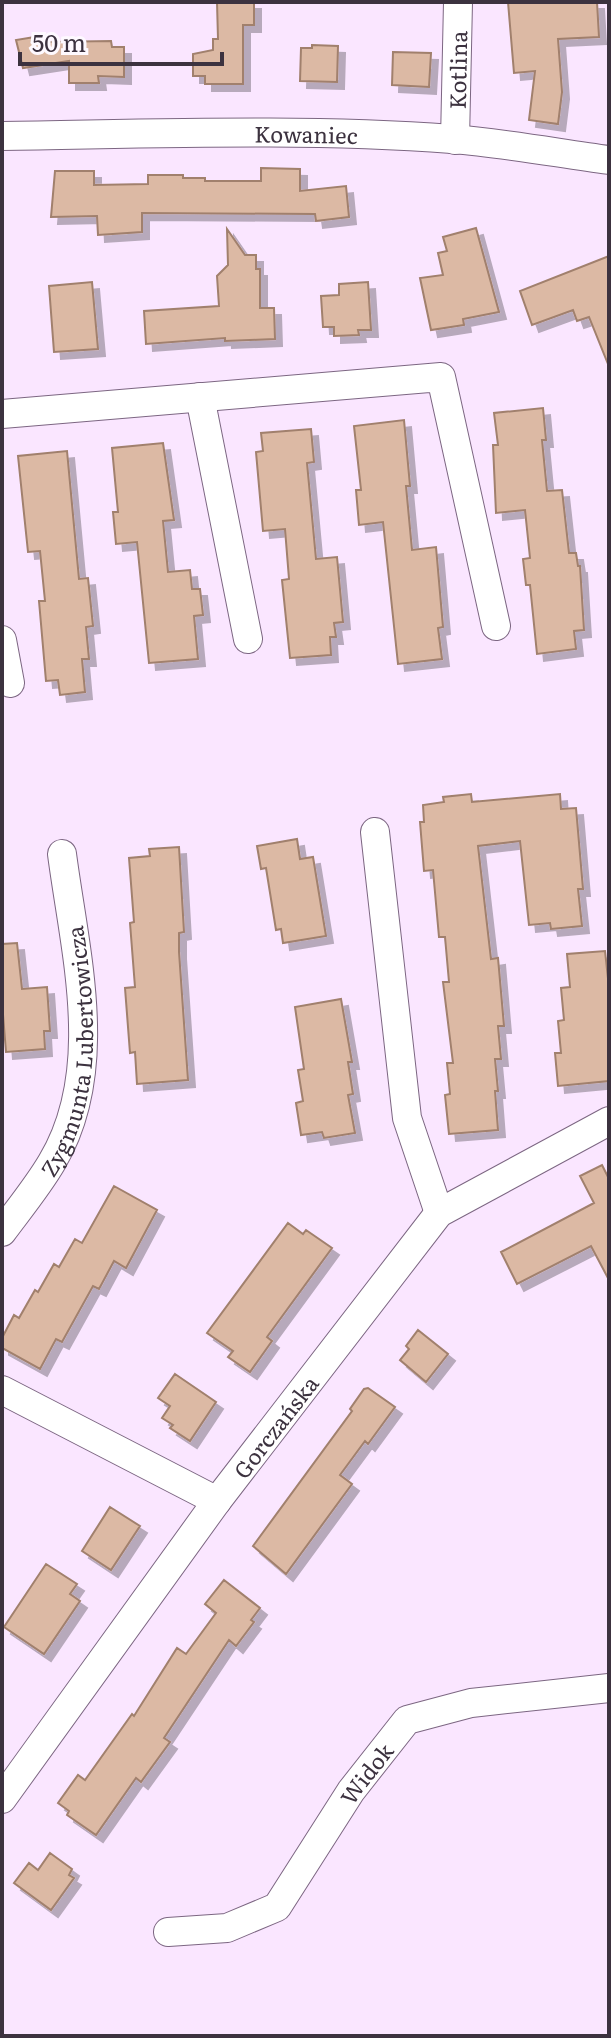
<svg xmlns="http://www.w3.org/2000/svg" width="611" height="2038" font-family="Literata,serif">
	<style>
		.building { fill: #dcb9a4; stroke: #a1806d; stroke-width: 2; filter: url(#shadow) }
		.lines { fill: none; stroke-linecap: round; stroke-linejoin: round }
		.minor-casing { stroke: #7c6682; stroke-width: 30 }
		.minor { stroke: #fff; stroke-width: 28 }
		.labels { text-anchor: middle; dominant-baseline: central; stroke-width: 8; stroke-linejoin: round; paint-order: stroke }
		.street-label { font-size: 22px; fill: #3c323f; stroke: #fef9ff }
	</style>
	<defs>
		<filter id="shadow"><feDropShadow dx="7" dy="7" stdDeviation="0" flood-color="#0004"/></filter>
	</defs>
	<rect width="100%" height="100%" fill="#fae6ff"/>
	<!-- building -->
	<path class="building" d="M217,2H254V25H243V84H205V76H193V54L213,50V39H218Z
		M508,2H597L599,37L558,39L562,92L558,124L529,120L535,71L514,73Z
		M47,35L48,42L111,41L112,47H124V77L98,76L99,83H69V61L23,68L16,40Z
		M312,45L338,46L337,82L300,81L301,48H312Z
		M393,52L431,53L429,87L392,85Z
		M261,168L300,169V191L346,186L349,217L316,221L315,214L142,213V232L98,235L97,216L51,217L55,171H94V185L148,184V175H183V178H205V181H261Z
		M476,228L499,312L463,319L464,325L431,330L420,278L443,275L438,253L447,251L443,237Z
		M227,229L245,255H256V269H260V308H274L275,339L225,341V338L146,344L144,311L219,306L217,276L228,265Z
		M609,256V364H608L589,317L577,321L573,310L532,325L520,291Z
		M92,282L98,349L54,352L49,286Z
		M368,282L371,330H358L359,335L334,336V327H323L321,296L339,295V284Z
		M543,408L546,440H542L547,491L562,490L569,553H576L578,566H580L584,630L574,631L576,649L537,654L530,585H526L523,559L530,558L525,510L496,513L493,445H498L494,413Z
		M404,420L410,486H406L412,550L436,547L443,627L438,628L442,659L398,664L383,522L359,525L356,490H361L354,426Z
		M311,429L314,462L307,463L316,559L337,557L343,622L334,623L336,637H330L331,655L290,658L282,580L289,579L285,529L263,531L256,452L263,451L261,433Z
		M163,443L174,520L163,521L168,572L190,570L192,589H200L203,615L194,616L198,659L149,663L137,542L116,544L113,512H118L112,448Z
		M67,451L79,579L88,578L93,626L86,627L89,659H82L85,692L60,695L58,680L46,681L39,601H45L40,551L28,552L18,456Z
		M471,794L472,802L560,794L561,809L576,808L583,889H578L582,926L551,929L550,923L529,925L520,841L478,846L491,959L498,958L504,1026H498L501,1059H495L498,1091H495L498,1130L449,1134L445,1095L450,1094L447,1063H453L443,982H449L445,937H439L433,870L424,871L420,822H424L423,805L444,802L443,797Z
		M297,839L300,859L313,857L326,936L283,943L281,929L276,930L266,868L261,869L257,846Z
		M179,847L184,932L179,933V952L188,1080L137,1084L135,1052L130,1053L125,988L135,987L130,923L134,922L129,858L150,856L149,849Z
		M17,943L22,989L47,987L50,1031H44L45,1049L6,1052L2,1002V944Z
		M605,951L609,988V1081L558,1086L555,1053H561L558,1021L564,1020L561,988L570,987L567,954Z
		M341,999L352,1062H348L353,1094L348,1095L355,1133L324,1138L322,1132L301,1135L296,1103L303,1101L298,1070L304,1069L295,1007Z
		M602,1165L609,1179V1280L591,1246L517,1284L501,1252L594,1203L580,1176Z
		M114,1186L157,1210L126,1268L114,1261L99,1289L93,1286L62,1342L56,1339L40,1369L2,1348V1338L14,1315L19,1318L35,1290L38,1292L54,1264L59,1267L75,1239L82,1243Z
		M288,1223L303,1234L306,1230L332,1248L267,1337L272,1341L250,1372L228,1357L233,1351L207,1333Z
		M418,1330L448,1354L426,1382L400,1360L409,1349L406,1346Z
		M175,1374L216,1402L190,1441L170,1428L173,1425L162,1418L170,1406L158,1398Z
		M368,1388L395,1407L368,1444L365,1441L340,1475L352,1484L286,1574L253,1546L352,1411L350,1409L364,1389Z
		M110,1507L140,1526L111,1570L82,1551Z
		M46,1564L77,1584L70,1594L80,1601L44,1654L4,1627Z
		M224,1580L260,1608L251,1620L254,1622L236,1646L229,1640L164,1738L170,1742L141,1782L136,1778L96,1835L67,1815L69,1811L58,1803L78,1775L85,1780L132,1714L134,1716L177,1648L186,1654L216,1613L205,1604Z
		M50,1853L72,1869L69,1875L74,1878L51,1910L14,1883L29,1863L38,1870Z"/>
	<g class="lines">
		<!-- minor casing -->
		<g class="minor-casing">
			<g id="minor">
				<path id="s1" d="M2,136C152,134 302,128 452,139C504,143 557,153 609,160"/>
				<path id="s2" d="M455,140L458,2"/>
				<path d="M200,397L248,639"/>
				<path d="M2,414L441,377L496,626"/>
				<path d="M2,640L10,683"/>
				<path d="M375,832L407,1118L439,1213"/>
				<path id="s3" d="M2,1232C19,1209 38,1186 52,1162C107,1070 75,953 62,854"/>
				<path d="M2,1390L217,1501"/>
				<path id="s4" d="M2,1799L217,1501L439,1213L609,1121"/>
				<path id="s5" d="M168,1932L227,1928L277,1907L351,1791L407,1720L471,1703L609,1688"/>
			</g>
		</g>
		<!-- minor -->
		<use href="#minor" class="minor"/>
	</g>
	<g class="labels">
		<!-- street labels -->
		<g class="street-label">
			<text stroke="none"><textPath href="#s2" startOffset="70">Kotlina</textPath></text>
			<text stroke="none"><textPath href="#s1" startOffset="304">Kowaniec</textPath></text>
			<text stroke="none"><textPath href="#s3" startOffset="200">Zygmunta Lubertowicza</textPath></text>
			<text stroke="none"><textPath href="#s4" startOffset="462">Gorczańska</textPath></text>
			<text stroke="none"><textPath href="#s5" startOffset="274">Widok</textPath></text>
		</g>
	</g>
	<!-- border -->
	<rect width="611" height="2038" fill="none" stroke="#3c323f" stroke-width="8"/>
	<!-- scale -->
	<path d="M20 52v12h202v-12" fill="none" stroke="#3c323f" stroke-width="4"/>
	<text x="32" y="52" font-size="24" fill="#3c323f" stroke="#fef9ff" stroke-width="6" paint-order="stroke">50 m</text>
</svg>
